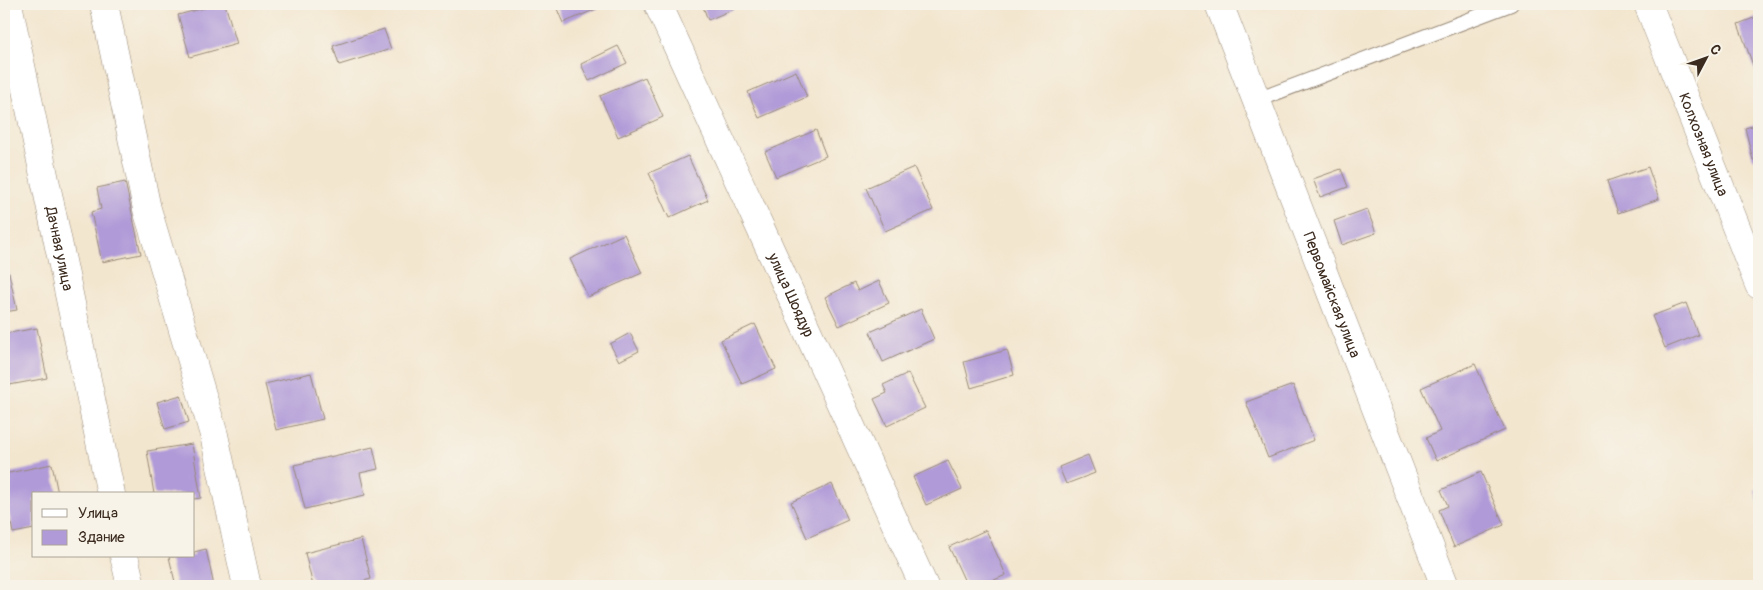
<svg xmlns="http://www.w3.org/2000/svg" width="1763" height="590" font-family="Pangolin,sans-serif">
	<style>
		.building { fill: #b09ad8 }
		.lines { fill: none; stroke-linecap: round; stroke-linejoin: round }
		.service-casing { stroke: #978876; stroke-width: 16 }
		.minor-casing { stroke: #978876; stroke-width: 29 }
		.service { stroke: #fff; stroke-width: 14 }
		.minor { stroke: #fff; stroke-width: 28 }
		.labels { text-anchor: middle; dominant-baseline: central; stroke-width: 4; stroke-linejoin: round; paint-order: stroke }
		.street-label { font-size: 15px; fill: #3b2a1e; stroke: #f7f3e8 }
	</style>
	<rect width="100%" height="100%" fill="#f7f3e8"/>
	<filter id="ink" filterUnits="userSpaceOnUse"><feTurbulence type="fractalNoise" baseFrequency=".02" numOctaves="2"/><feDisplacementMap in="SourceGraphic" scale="10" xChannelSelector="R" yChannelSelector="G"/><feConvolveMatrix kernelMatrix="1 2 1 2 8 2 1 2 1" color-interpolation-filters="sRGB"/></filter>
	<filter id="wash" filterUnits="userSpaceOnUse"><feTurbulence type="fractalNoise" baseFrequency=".0096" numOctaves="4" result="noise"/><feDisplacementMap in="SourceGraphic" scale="20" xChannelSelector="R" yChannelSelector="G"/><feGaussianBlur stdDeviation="1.12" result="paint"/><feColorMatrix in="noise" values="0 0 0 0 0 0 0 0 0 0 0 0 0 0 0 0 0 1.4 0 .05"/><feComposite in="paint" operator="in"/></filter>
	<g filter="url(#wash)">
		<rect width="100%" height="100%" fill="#f3e6cf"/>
		<g id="blocks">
			<!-- building -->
			<path class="building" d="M219,4H225L237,44L190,57L178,15Z
				M555,4H608L563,23Z
				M702,4H732L734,9L708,20Z
				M1759,16V75L1757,76L1738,24Z
				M384,29L391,49L339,65L333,46Z
				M618,46L627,63L589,81L581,64Z
				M796,71L807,97L759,118L748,92Z
				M645,77L663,117L618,137L600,96Z
				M1759,124V159L1753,160L1745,128Z
				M816,130L826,156L776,177L765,152Z
				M688,156L708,200L669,218L649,173Z
				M4,158L9,177L4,178Z
				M914,167L933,210L885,231L866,188Z
				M1648,167L1659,199L1618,213L1607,181Z
				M1341,169L1348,187L1320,197L1313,179Z
				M125,182L141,254L102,262L91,212L101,209L97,188Z
				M1367,209L1376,233L1342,245L1334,221Z
				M624,234L642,273L588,297L570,259Z
				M9,273L17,310L4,312V274Z
				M879,281L889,303L839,326L825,297L854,283L858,291Z
				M1686,303L1698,335L1665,348L1652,316Z
				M921,309L934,339L883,362L870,332Z
				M755,324L776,369L742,384L721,340Z
				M37,328L47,378L4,386V334Z
				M630,333L639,351L619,361L610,344Z
				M1007,350L1014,375L971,388L964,362Z
				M1475,364L1505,430L1436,461L1426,438L1440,431L1421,388Z
				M311,373L323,419L276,430L265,384Z
				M908,373L925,408L887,426L874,399L887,393L883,385Z
				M1293,385L1314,440L1268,458L1246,402Z
				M181,395L189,422L165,429L157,402Z
				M192,444L201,498L194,499V494H154L147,451Z
				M373,447L378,469L360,473L365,495L305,509L294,465Z
				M1088,455L1095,473L1066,484L1059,467Z
				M948,461L962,489L926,505L913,477Z
				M52,464L58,494H34V529L13,533L4,488V474Z
				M1481,472L1504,525L1454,547L1439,510L1448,506L1441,490Z
				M832,484L848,520L807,538L791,502Z
				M1759,489V503L1755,490Z
				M986,530L1006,575L980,586H967L949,547Z
				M361,539L371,579L345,586H313L305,553Z
				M206,549L214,586H176L169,557L194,556V552Z
				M877,582L879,586H867Z"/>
		</g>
	</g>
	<g filter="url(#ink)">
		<use href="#blocks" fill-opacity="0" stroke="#978876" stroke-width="1"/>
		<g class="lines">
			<!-- service casing -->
			<g class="service-casing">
				<path id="service" d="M1257,100L1511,4"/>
			</g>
			<!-- minor casing -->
			<g class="minor-casing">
				<g id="minor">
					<path id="s1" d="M8,4L111,494"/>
					<path d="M104,4L147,209L214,435L247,586"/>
					<path id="s2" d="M658,4L924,586"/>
					<path id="s3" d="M1219,4L1445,586"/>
					<path id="s4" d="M1648,4L1759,285"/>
					<path d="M124,556L131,586"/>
				</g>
			</g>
			<!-- service -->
			<use href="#service" class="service"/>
			<!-- minor -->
			<use href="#minor" class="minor"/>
		</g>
	</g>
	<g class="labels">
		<!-- street labels -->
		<g class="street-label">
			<text stroke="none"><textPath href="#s4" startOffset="151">Колхозная улица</textPath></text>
			<text stroke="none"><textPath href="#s1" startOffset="250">Дачная улица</textPath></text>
			<text stroke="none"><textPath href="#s2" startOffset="320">улица Шоядур</textPath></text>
			<text stroke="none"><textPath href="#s3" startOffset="312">Первомайская улица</textPath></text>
		</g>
	</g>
	<!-- margin -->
	<rect width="1763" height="590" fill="none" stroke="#f7f3e8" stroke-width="20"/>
	<!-- legend -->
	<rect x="32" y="492" width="162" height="65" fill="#f7f3e8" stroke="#aca397"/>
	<rect x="42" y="509" width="25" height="8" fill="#ffffff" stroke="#aca397"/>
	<text x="78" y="518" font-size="15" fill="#3b2a1e">Улица</text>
	<rect x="42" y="530" width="25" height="15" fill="#b09ad8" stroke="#aca397"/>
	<text x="78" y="542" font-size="15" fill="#3b2a1e">Здание</text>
	<!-- north arrow -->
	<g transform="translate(1706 58) rotate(49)" stroke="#f7f3e8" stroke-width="4" paint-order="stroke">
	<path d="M0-4L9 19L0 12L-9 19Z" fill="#3b2a1e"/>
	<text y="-8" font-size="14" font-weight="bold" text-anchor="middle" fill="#3b2a1e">С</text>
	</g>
</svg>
